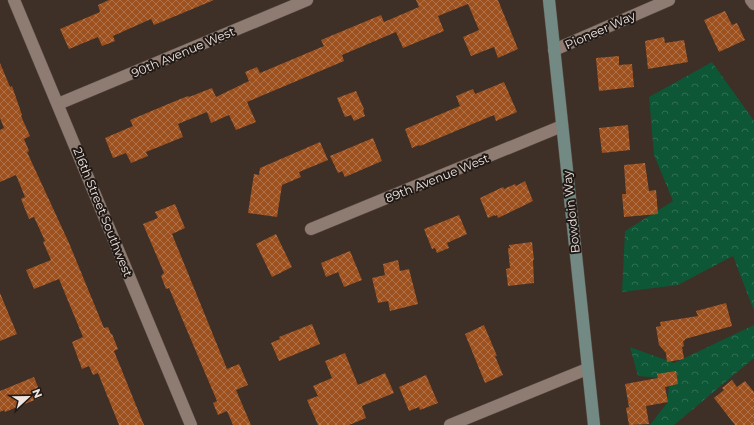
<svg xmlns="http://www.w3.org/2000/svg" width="754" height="425" font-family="Montserrat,sans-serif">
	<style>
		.forest { fill: url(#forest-crowns) }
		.building { fill: url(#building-cross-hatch) }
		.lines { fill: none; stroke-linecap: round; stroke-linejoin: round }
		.street-casing { stroke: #5a4d45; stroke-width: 13 }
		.secondary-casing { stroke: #5a4d45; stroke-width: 13 }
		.street { stroke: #8e7c73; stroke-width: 12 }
		.secondary { stroke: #728a83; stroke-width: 12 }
		.labels { text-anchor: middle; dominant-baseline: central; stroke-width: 4; stroke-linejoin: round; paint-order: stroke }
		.street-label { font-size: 12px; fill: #efe5e0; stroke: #201915 }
	</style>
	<defs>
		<pattern id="forest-crowns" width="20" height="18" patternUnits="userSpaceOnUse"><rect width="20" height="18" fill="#0d5636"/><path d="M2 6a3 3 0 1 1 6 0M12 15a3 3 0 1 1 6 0" fill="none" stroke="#316e53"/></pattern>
		<pattern id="building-cross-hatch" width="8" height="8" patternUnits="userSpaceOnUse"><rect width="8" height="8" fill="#9c511f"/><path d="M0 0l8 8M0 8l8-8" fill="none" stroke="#af724a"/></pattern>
	</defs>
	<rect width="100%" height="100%" fill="#3e2f27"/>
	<!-- forest -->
	<path class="forest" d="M712,62L754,121V311L733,256L678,285L622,292L625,231L673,201L654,155L649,97Z
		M754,325V358L674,425H650L667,403L670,379L638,376L630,347L674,363Z"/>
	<!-- building -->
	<path class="building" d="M109,0H214L154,25L151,19L113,36L115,41L102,46L98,37L69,49L60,29L100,12L98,5Z
		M416,0H498L518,49L498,58L494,47L471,56L463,37L479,30L468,4L438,16L444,31L403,48L396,32L342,55L344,61L247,102L256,122L236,130L229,115L211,123L207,112L178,124L183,137L146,152L148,156L131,163L126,153L113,158L105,138L133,126L130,120L173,102L188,96L189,97L212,88L216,97L249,81L245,72L257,67L260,73L324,46L321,40L381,15L384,22L419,7Z
		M725,11L732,25L737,23L745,40L719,52L704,20Z
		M664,37L665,43L684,40L688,62L648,69L645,41Z
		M619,56V65L632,64L634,87L599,91L596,58Z
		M0,63L10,87L12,86L22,115L21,116L30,136L24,139L29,151L27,152L69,243L104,328L108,327L111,334H112L118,349L114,351L144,425H119L98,373L93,375L89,366L82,369L72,342L83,337L59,279L34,289L26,270L51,260L43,242L45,241L34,217L29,219L21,199L25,197L16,175L0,182V130L4,128L0,118Z
		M504,82L517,112L496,121L494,115L420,146L419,145L412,148L405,129L460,106L456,96L473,89L475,94Z
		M356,91L364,109L363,110L365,116L354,121L351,115L345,117L337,98Z
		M628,125L630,150L602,153L599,128Z
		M373,138L382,161L345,177L342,171L338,173L330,156Z
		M320,142L328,160L299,172L301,177L282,185L277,217L248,213L254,174L259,175L260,168Z
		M645,163L649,191L656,190L658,214L624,217L622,194H626L624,165Z
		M525,181L533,201L498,218L497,215L495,216V215L488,218L480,198L503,187L504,189L515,184L516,186Z
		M175,204L185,228L172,234L227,369L239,364L248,385L236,390L251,425H233L227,411L218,415L213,403L217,401L169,288L166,289L161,276L164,273L143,224L158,218L155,212Z
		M459,215L467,234L447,243L449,248L437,253L435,248L432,249L424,229Z
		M276,234L292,267L272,277L256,244Z
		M532,242L534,260H533L534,283L508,286L506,269L510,268L508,248H510L509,245Z
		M350,251L362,280L344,287L338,272L326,277L321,263Z
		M398,260L400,271L409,269L418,304L390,311L388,301L378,303L372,278L385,275L383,264Z
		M0,293L17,334L0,341Z
		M726,303L732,326L685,339V340L683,341L684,346L682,347L684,359L667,362L666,353L659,345L656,327L661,326L660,322L698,316L696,311Z
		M312,324L320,344L279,361L271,343L280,339L279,337Z
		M484,325L497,356H495L503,375L485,383L465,334Z
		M345,353L358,385L385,373L394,393L362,406L366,418L349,425H318L307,400L318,396L313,386L332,378L325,361Z
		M676,371L678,384L665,387L668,402L646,406L649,424L629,425L626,408L629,407L625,384L658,378L657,374Z
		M426,375L438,403L420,410L419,407L409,411L399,387Z
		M34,377L42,397L5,412L4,410L0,412V391Z
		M732,380L737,387L745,381L754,392V425H735L714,398L724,390L722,388Z"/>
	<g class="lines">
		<!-- street casing -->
		<g class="street-casing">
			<path id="street" d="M14,0L191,425
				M751,0L754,4
				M554,50L669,0
				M58,104L307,0
				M311,229L562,126
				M450,425L587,369"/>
		</g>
		<!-- secondary casing -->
		<g class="secondary-casing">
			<path id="secondary" d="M549,0L594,425"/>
		</g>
		<!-- street -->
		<use href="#street" class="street"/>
		<!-- secondary -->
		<use href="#secondary" class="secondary"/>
	</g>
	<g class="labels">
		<!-- street labels -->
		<g class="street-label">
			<text transform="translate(600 30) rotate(-24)">Pioneer Way</text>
			<text transform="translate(183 52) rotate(-23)">90th Avenue West</text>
			<text transform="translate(437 178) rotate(-22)">89th Avenue West</text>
			<text transform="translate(103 212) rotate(68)">216th Street Southwest</text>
			<text transform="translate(571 212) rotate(-96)">Bowdoin Way</text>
		</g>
	</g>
	<!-- north arrow -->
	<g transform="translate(28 397) rotate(68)" stroke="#201915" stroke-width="3" paint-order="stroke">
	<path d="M0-3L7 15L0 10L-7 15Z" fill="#efe5e0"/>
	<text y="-6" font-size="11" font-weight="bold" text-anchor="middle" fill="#efe5e0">N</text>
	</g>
</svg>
